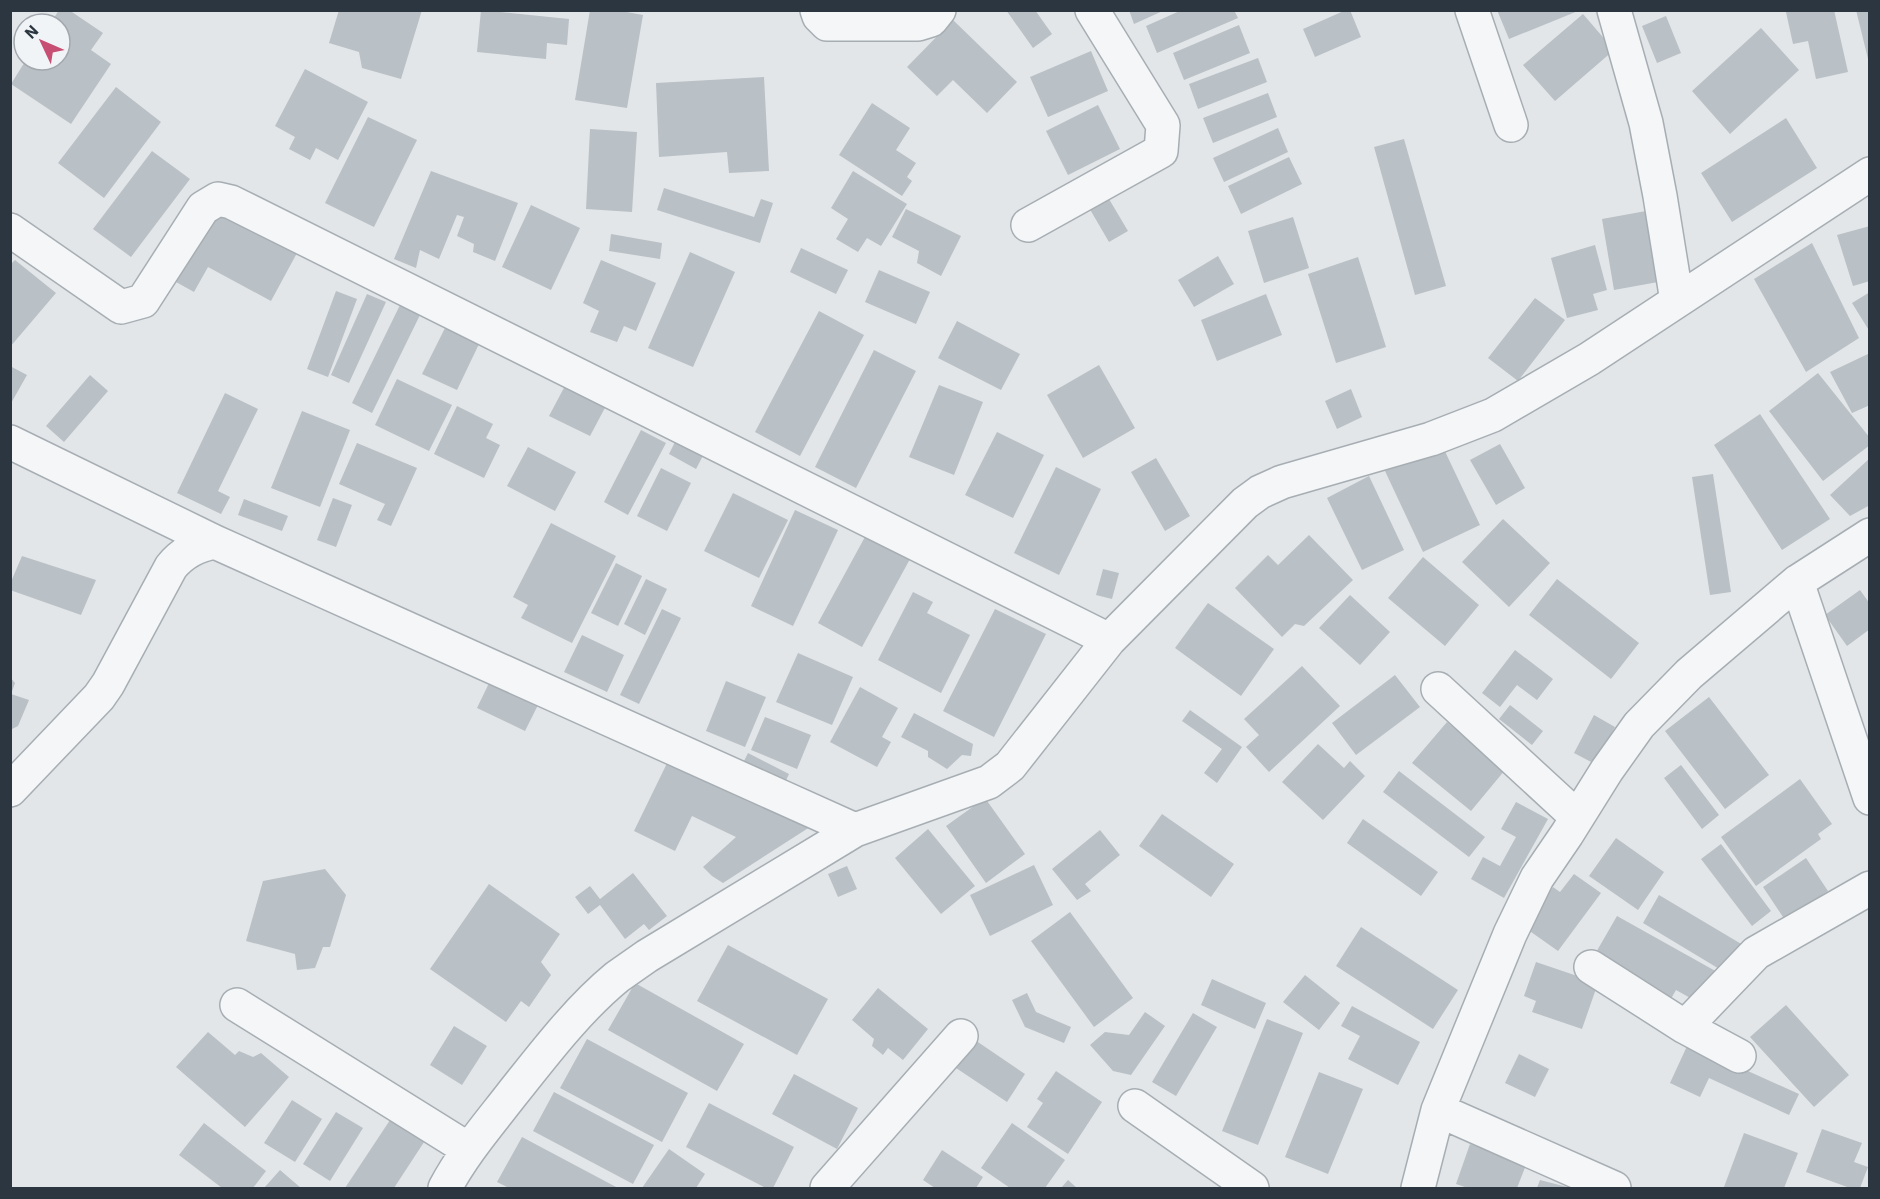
<svg xmlns="http://www.w3.org/2000/svg" width="1880" height="1199" font-family="'IBM Plex Sans',sans-serif">
	<style>
		.building { fill: #b9c0c6 }
		.lines { fill: none; stroke-linecap: round; stroke-linejoin: round }
		.minor-casing { stroke: #a7aeb3; stroke-width: 36 }
		.minor { stroke: #f4f6f8; stroke-width: 33 }
	</style>
	<rect width="100%" height="100%" fill="#e2e6e9"/>
	<!-- building -->
	<path class="building" d="M59,10H69L103,33L91,50L111,64L71,124L11,84L26,60H60V24H50Z
		M339,10H422L401,79L362,68L359,52L329,43Z
		M481,10L569,19L567,45L547,43L546,59L477,52Z
		M590,10H616L643,15L627,108L575,100Z
		M1006,10H1035L1052,34L1033,48Z
		M1129,10H1165L1134,24Z
		M1182,10H1234L1238,18L1157,53L1146,26Z
		M1346,10H1350L1361,37L1315,57L1303,29Z
		M1497,10H1578V11L1509,39Z
		M1792,10H1834L1848,72L1816,79L1808,41L1793,44L1786,12Z
		M1856,10H1870V62L1869,63Z
		M1583,14L1614,50L1555,101L1523,65Z
		M1666,16L1681,53L1657,63L1642,26Z
		M953,20L1017,82L987,113L953,80L937,96L907,67Z
		M1239,25L1250,53L1184,80L1173,53Z
		M1761,28L1799,70L1730,134L1692,91Z
		M1091,51L1108,91L1048,117L1030,77Z
		M1258,58L1267,82L1198,109L1189,84Z
		M305,69L368,102L338,160L316,148L310,160L289,149L295,137L275,126Z
		M764,77L769,171L729,173L727,152L659,157L656,83Z
		M116,87L161,122L104,198L58,163Z
		M1268,93L1277,117L1213,143L1203,118Z
		M872,103L910,128L896,150L916,163L907,177L912,181L902,196L839,155Z
		M1098,105L1120,149L1068,175L1046,131Z
		M368,117L417,140L374,227L325,203Z
		M1786,118L1817,168L1732,222L1701,173Z
		M1278,128L1288,152L1224,182L1213,158Z
		M590,129L637,132L632,212L586,209Z
		M1404,139L1446,286L1415,295L1374,147Z
		M152,151L190,179L131,257L93,229Z
		M1289,157L1302,184L1241,214L1228,186Z
		M431,171L518,203L495,261L473,252L474,244L457,236L464,217L457,215L439,259L420,250L416,268L394,259Z
		M853,171L907,204L881,246L867,238L858,252L836,239L848,219L831,208Z
		M664,188L754,217L761,199L773,203L760,243L657,210Z
		M1106,194L1128,231L1109,242L1088,206Z
		M531,205L580,228L551,290L502,267Z
		M216,209L297,253L271,301L208,267L194,292L176,282Z
		M906,209L961,236L941,276L917,263L919,251L892,237Z
		M1646,211L1658,282L1614,290L1602,219Z
		M1293,217L1309,268L1264,283L1248,231Z
		M1870,226V281L1853,286L1837,235Z
		M611,234L662,243L660,259L609,251Z
		M1812,243L1859,338L1806,372L1754,279Z
		M1595,245L1607,290L1593,294L1598,310L1567,318L1551,258Z
		M801,248L848,270L836,294L790,272Z
		M690,252L735,272L693,367L648,348Z
		M1218,256L1234,284L1194,307L1178,280Z
		M1358,257L1386,347L1336,363L1308,274Z
		M15,260L56,293L10,347V265Z
		M601,260L656,283L636,331L624,326L617,342L590,332L599,311L583,303Z
		M879,270L930,292L916,324L865,302Z
		M336,291L357,299L328,377L307,369Z
		M1870,292V332L1852,303Z
		M367,294L386,302L349,383L331,375Z
		M1266,294L1282,335L1217,361L1201,320Z
		M1535,298L1565,320L1518,381L1488,358Z
		M400,305L420,315L372,413L352,403Z
		M819,311L864,335L800,456L755,432Z
		M957,321L1020,354L1001,390L938,358Z
		M445,328L479,344L457,390L422,374Z
		M874,350L916,371L856,488L815,467Z
		M1870,353V405L1852,413L1830,372Z
		M1099,365L1135,428L1083,458L1047,395Z
		M10,366L27,375L10,405Z
		M1818,373L1870,438V445L1823,481L1769,411Z
		M90,375L108,391L64,442L46,426Z
		M397,379L452,405L429,451L375,425Z
		M566,384L607,404L590,436L549,416Z
		M939,385L983,402L954,475L909,457Z
		M1351,389L1362,417L1337,429L1325,401Z
		M225,393L258,409L218,491L230,497L221,514L177,493Z
		M457,406L493,424L486,438L500,445L484,478L434,454Z
		M302,411L350,430L320,507L271,488Z
		M1760,414L1830,519L1782,550L1714,445Z
		M641,430L666,443L628,515L604,502Z
		M997,432L1044,455L1013,518L965,495Z
		M678,436L706,450L696,469L669,454Z
		M357,443L417,468L391,526L377,520L385,504L339,484Z
		M1441,443L1480,525L1423,552L1385,471Z
		M1500,444L1525,488L1496,505L1470,460Z
		M528,447L576,472L555,511L507,486Z
		M1156,458L1190,516L1165,531L1131,472Z
		M1870,458V505L1850,516L1830,495Z
		M1056,467L1101,489L1059,575L1014,553Z
		M661,468L691,483L667,531L637,516Z
		M1713,474L1731,592L1710,595L1692,477Z
		M1369,476L1404,550L1362,570L1327,498Z
		M733,493L788,520L759,578L704,551Z
		M333,498L352,505L336,547L317,540Z
		M244,499L288,516L282,531L238,515Z
		M795,510L838,530L793,626L751,606Z
		M1503,519L1550,563L1509,607L1462,562Z
		M551,523L616,556L572,643L521,618L528,605L513,597Z
		M866,535L910,559L862,647L818,623Z
		M1309,535L1353,580L1304,626L1295,624L1282,637L1235,588L1268,555L1278,565Z
		M22,556L96,580L81,615L10,590V584Z
		M1423,557L1479,605L1445,646L1388,598Z
		M616,563L642,576L618,626L591,613Z
		M1103,569L1119,573L1112,599L1096,595Z
		M646,579L667,589L645,635L624,624Z
		M1557,579L1639,643L1611,679L1529,615Z
		M1860,590L1870,604V629L1847,646L1825,615Z
		M913,592L933,602L927,613L970,635L941,693L878,660Z
		M1350,595L1390,632L1360,665L1319,628Z
		M1208,603L1274,649L1241,696L1175,648Z
		M662,609L681,618L639,704L620,695Z
		M995,609L1046,634L994,737L943,711Z
		M582,635L624,655L607,692L564,672Z
		M1515,650L1553,679L1537,700L1517,685L1500,707L1482,693Z
		M798,653L853,677L832,725L776,702Z
		M1302,666L1340,706L1269,772L1246,747L1259,735L1244,719Z
		M1395,675L1420,707L1356,755L1332,723Z
		M10,677L15,683L11,694L29,700L18,726L10,730Z
		M491,679L539,703L525,731L477,708Z
		M726,681L766,697L745,747L706,731Z
		M860,687L898,708L882,737L891,742L877,767L830,742Z
		M1709,697L1769,775L1725,809L1665,731Z
		M1510,705L1543,731L1532,745L1499,719Z
		M1190,710L1242,747L1217,783L1204,773L1222,749L1182,721Z
		M914,713L973,744L971,756L962,755L947,769L928,757V751L901,737Z
		M1594,715L1615,727L1595,764L1574,753Z
		M765,717L811,735L797,769L751,750Z
		M1447,722L1505,770L1471,811L1412,763Z
		M1318,744L1344,768L1350,761L1365,776L1323,820L1282,782Z
		M748,753L789,774L780,793L738,773Z
		M670,757L813,825L723,883L712,876L703,867L736,837L692,816L675,851L634,831Z
		M1681,765L1719,815L1702,829L1664,778Z
		M1399,771L1485,837L1469,857L1383,792Z
		M1800,779L1832,824L1818,834L1821,839L1756,886L1721,837Z
		M985,798L1025,854L986,883L946,826Z
		M1516,802L1548,819L1504,898L1471,879L1483,857L1500,866L1516,837L1501,829Z
		M1162,814L1234,864L1211,897L1139,846Z
		M1363,819L1438,872L1421,896L1347,843Z
		M928,829L975,886L941,914L895,858Z
		M1100,830L1120,855L1085,884L1091,891L1077,900L1052,869Z
		M1616,838L1664,872L1638,910L1589,876Z
		M1721,844L1771,911L1752,926L1701,859Z
		M1806,858L1828,891L1785,920L1763,887Z
		M1034,865L1053,905L990,936L970,895Z
		M847,866L857,889L838,897L828,874Z
		M325,869L346,895L330,947H323L315,968L297,970L295,954L246,941L263,881Z
		M633,873L667,916L649,930L644,924L625,939L600,905L588,914L575,897L590,886L600,899Z
		M1574,874L1601,893L1558,951L1524,927L1553,887L1560,892Z
		M489,884L560,934L541,962L551,975L529,1007L521,1001L506,1022L430,969Z
		M1659,895L1743,945L1726,973L1643,923Z
		M1070,912L1133,998L1094,1027L1031,941Z
		M1617,916L1719,973L1701,1004L1676,990L1668,1004L1591,961Z
		M1361,927L1458,990L1433,1029L1336,966Z
		M728,945L828,999L797,1055L697,1001Z
		M1536,962L1598,983L1582,1029L1532,1012L1536,1001L1524,996Z
		M1305,975L1340,1003L1319,1030L1283,1002Z
		M1212,979L1266,1003L1255,1029L1201,1005Z
		M635,983L744,1044L717,1091L608,1030Z
		M878,988L928,1029L903,1060L888,1048L883,1055L872,1046L874,1039L852,1020Z
		M1027,993L1036,1012L1071,1027L1064,1043L1025,1027L1012,1000Z
		M1786,1005L1849,1075L1814,1107L1750,1037Z
		M1352,1006L1420,1042L1398,1085L1348,1059L1360,1036L1341,1026Z
		M1145,1012L1165,1026L1131,1075L1113,1071L1090,1045L1105,1032L1129,1035Z
		M1193,1013L1217,1027L1176,1096L1152,1082Z
		M1267,1019L1303,1033L1258,1145L1222,1131Z
		M454,1026L487,1046L462,1085L430,1065Z
		M208,1032L235,1055L239,1051L253,1057L261,1053L289,1077L245,1127L176,1067Z
		M972,1038L1025,1074L1007,1102L953,1066Z
		M587,1039L688,1093L662,1142L560,1088Z
		M1688,1044L1799,1094L1789,1115L1709,1078L1700,1097L1670,1083Z
		M1519,1054L1549,1069L1535,1097L1505,1083Z
		M1056,1071L1102,1102L1068,1154L1027,1127L1043,1103L1037,1099Z
		M1319,1072L1363,1089L1328,1174L1285,1157Z
		M794,1074L858,1108L837,1149L772,1114Z
		M554,1092L654,1145L633,1184L533,1131Z
		M292,1100L322,1119L295,1162L264,1143Z
		M709,1103L794,1147L773,1188H766L686,1147Z
		M336,1112L363,1128L330,1181L303,1164Z
		M394,1114L428,1136L394,1188H345Z
		M204,1123L266,1171L253,1188H222L179,1155Z
		M1012,1123L1065,1160L1045,1188H1010L981,1168Z
		M1822,1129L1862,1143L1854,1162L1868,1167L1860,1188H1850L1806,1172Z
		M1744,1133L1798,1153L1784,1188L1724,1187Z
		M522,1137L618,1188H509L497,1182Z
		M1470,1144L1526,1165L1517,1188H1468L1456,1184Z
		M669,1149L705,1174L696,1188H642Z
		M942,1150L983,1177L976,1188H935L923,1180Z
		M280,1170L301,1188H264Z
		M1068,1180L1077,1188H1061Z
		M1540,1180L1571,1188H1537Z"/>
	<g class="lines">
		<!-- minor casing -->
		<g class="minor-casing">
			<path id="minor" d="M817,10L819,16L827,24H918L931,20L939,10
				M1472,10L1511,125
				M1614,10L1646,123L1660,196L1677,301
				M1028,225L1161,151L1163,125L1092,10
				M10,230L121,307L143,301L203,208L218,199L231,202L1109,640
				M10,442L215,542L855,830
				M1797,582L1870,798
				M1438,689L1577,817
				M10,790L99,697L108,684L171,567C182,553 198,545 215,542
				M1591,967L1685,1027L1756,953L1870,888
				M237,1005L468,1149
				M1685,1027L1739,1056
				M1135,1106L1252,1188
				M1438,1110L1614,1188
				M445,1188C463,1154 488,1125 512,1094C544,1054 577,1010 617,977C627,970 637,963 647,956L855,830L989,782L1010,766L1109,640L1245,503L1260,492L1282,482L1431,439L1493,415L1589,359L1870,174
				M827,1188L961,1036
				M1418,1188L1438,1110L1510,934L1537,878L1567,834L1607,770L1639,725L1689,674L1797,582L1870,535"/>
		</g>
		<!-- minor -->
		<use href="#minor" class="minor"/>
	</g>
	<!-- border -->
	<rect width="1880" height="1199" fill="none" stroke="#2b3640" stroke-width="24"/>
	<!-- north arrow -->
	<g transform="translate(42 42) rotate(314)"><circle r="28" fill="#f1f4f7" stroke="#a2a8ae" stroke-width="1.5"/>
	<path d="M0-4.5L10 22L0 15L-10 22Z" fill="#c64f73"/>
	<text y="-9" font-size="16" font-weight="bold" text-anchor="middle" fill="#2b3640">N</text>
	</g>
</svg>
